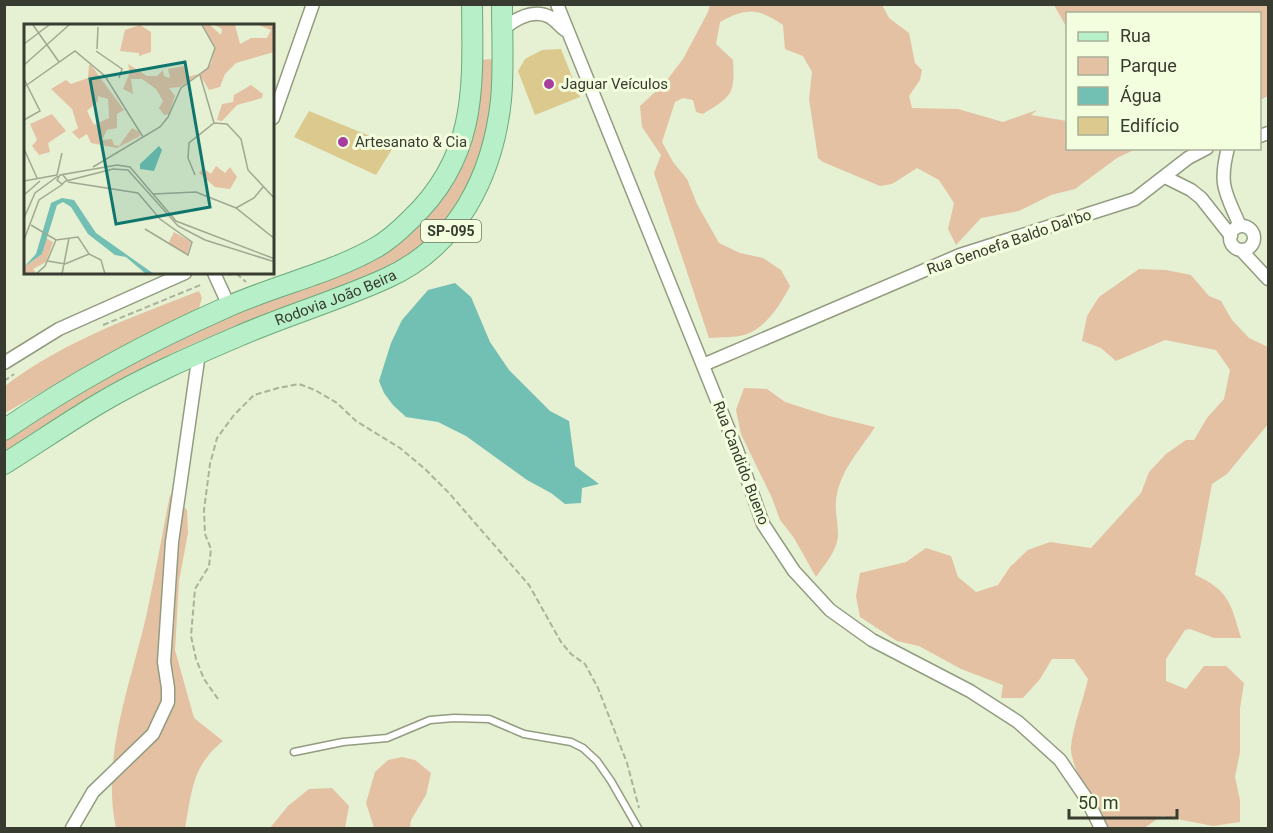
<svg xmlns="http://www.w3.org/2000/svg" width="1273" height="833" font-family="Roboto,sans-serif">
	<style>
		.green { fill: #e4c1a3 }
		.water { fill: #72bfb3 }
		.building { fill: #dcc98e }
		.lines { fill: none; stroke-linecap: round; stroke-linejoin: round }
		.lane-casing { stroke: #929c80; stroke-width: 9 }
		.street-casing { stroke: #929c80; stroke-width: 15 }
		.primary-casing { stroke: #6ba97b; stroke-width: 22 }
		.path { stroke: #abb29b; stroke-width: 2; stroke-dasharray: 6 3; stroke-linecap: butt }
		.lane { stroke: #fff; stroke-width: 6 }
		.street { stroke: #fff; stroke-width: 12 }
		.primary { stroke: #b7efc8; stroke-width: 20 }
		.poi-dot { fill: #a73d9e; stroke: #f3fedf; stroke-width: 2 }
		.labels { text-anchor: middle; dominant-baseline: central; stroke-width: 6; stroke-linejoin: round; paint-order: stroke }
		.shield { fill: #f3fedf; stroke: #707664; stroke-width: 1.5 }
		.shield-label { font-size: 14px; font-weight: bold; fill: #383c30 }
		.poi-label { font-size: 15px; fill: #383c30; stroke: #f3fedf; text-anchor: start }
		.street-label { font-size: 15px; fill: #383c30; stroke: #f3fedf }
		.inset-road { fill: none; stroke: #a0a891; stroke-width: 1.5 }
		.view { fill: #0f766e; fill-opacity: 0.15; stroke: #0f766e; stroke-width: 3 }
		.inset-edge { fill: none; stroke: #383c30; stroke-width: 3 }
	</style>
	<rect width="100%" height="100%" fill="#e6f0d2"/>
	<!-- green -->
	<path class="green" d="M710,4L882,5L889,18L909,33L915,63L922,70L920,80L909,96L912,108L958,109L1003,122L1037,110L1031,115L1067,121L1068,148L1136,149L1117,158L1075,189L1051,195L1019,211L981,218L956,245L948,229L954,203L939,180L917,168L892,184L880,186L823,162L818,158L809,99L812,72L803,56L785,49L783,25C758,8 747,7 720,22L716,44L733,60C735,95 732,96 703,114L696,112L693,100L683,98L675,102L662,142L673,162L687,179L697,204L719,243L740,253L763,258L781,270L790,286C781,304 766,327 747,334C736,338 721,337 709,338L654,173L661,155L642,127L640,106L664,84L683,59L708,12Z
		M1054,5H1268V96L1260,100V14H1068L1067,28Z
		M493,59C494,119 480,183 439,229C434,235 428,244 421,249C395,268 363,277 334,289C282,309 228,327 177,351C117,380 61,418 5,453V442L106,376L230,315L356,267L454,181L466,157L473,128L479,60Z
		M1139,269L1166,270L1191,275L1209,296L1221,301L1232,320L1249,338L1268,347V424L1227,474L1212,484L1195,575C1229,590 1231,604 1241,638H1214L1190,629L1185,630L1166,659V681L1186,689L1204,666H1226L1244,683L1240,708V752L1235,777L1240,800V822L1213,826L1162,816L1144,828H1104C1096,813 1069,762 1071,747C1073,725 1083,702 1088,679L1074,659H1052L1040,679L1023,698H1001L1003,685L961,669L919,646L897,641L860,617L856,596L860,573L906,562L926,548L951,556L958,577L976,592L998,585L1010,567L1028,550L1050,542L1091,548L1141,493L1149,472L1166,454L1186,440H1194L1207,418L1224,399L1230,370L1216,350L1165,340L1116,361L1101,348L1082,341L1087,316L1099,297Z
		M199,291L202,298L198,311L139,337L5,413V386C64,341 130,318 199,291Z
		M744,388L767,389L785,402L829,416L875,427C862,447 846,464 839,486C833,504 837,515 838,532C839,549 825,564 816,577L794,538L780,520L772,498L741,434L736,410Z
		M170,495L187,510L188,533L179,581L175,650L194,718L223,741C192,766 192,791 185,828H116C101,757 130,686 146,617C155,576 162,535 170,495Z
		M402,757L415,760L431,773L426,795L411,820L410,828H374L366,803L375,772L388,760Z
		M332,788L349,806L345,828H270L288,806L309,789Z"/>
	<!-- water -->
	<path class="water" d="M455,283L471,297L490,342L509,370L550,411L569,421L575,466L599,484L582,488L581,503L565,504L551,493L527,480L466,436L438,422L406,417L393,405L384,393L379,381L391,343L402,320L428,290Z"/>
	<!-- building -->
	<path class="building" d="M561,49L580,97L535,115L518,71L525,59L542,50Z
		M309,111L394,146L376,175L294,137Z"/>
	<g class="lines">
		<!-- lane casing -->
		<g class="lane-casing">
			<path id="lane" d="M294,752L343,742L387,738L430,720L454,718L489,719L524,734L571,742L583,748L597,761L611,781L638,828"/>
		</g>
		<!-- street casing -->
		<g class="street-casing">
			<path id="street" d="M557,4L737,450L763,524L794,571L830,610L872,640L970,691L1018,722L1060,760L1086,798L1101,828
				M502,30C515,19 533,8 550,17C555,20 560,26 565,30
				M273,118L313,4
				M1260,136L1268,133
				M1228,148C1218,186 1226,193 1240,226
				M1165,177L1191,190L1201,198L1231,236
				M1230 238a12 12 0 1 1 24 0a12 12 0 1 1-24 0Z
				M1241,250L1268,279
				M214,273L229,306
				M4,363L59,329L185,273
				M703,365L960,255L1135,199L1188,158L1207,148
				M72,828L93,792L153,734L168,702V688L164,662L172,542L199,353"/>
		</g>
		<!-- primary casing -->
		<g class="primary-casing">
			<g id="primary">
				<path d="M4,430C74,382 150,341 227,307C276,285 329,274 375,248C388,241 400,230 411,219C477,156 473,89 472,4"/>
				<path id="s1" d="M4,464C36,444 68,422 100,403C144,377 192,356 239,336C287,315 339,300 387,278C458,246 493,175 501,100C504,68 502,36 502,4"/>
			</g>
		</g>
		<!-- path -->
		<path class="path" d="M228,275L236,273L246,282
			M103,325L203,284
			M4,381L14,374
			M218,699L204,679L196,659L191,636L195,589L209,566L211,549L205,534L204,510L210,464L217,438L234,415L254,395L278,388L299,384L315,390L337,403L356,421L400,448L425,469L449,493L529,585L561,642L571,654L585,664L598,688L627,763L639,808"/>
		<!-- lane -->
		<use href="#lane" class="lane"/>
		<!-- street -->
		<use href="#street" class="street"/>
		<!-- primary -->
		<use href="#primary" class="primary"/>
	</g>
	<!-- markers -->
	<g class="poi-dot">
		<circle cx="549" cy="84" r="6"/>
		<circle cx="343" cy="142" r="6"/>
	</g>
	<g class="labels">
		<!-- shield labels -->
		<rect class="shield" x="421" y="220" width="60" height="22" rx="4.5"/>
		<g class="shield-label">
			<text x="451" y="231">SP-095</text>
		</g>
		<!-- poi labels -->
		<g class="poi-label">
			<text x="561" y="84">Jaguar Veículos</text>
			<text x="355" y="142">Artesanato &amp; Cia</text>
		</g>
		<!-- street labels -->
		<g class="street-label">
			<text transform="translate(1009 242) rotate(-19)">Rua Genoefa Baldo Dal'bo</text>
			<text stroke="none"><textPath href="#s1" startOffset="372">Rodovia João Beira</textPath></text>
			<text transform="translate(741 463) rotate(69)">Rua Candido Bueno</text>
		</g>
	</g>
	<!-- overview -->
	<g transform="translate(24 24)">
		<rect width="250" height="250" fill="#e6f0d2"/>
		<path d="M116,1L127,8V28L115,32V29L96,27L101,6ZM178,1H186L197,11L198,5L191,1H211L216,20L227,14H243L247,6L235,1H250V28L212,39L201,50L196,63L185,66L176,51L187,40L191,24ZM104,40L123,52H133L139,46L140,52L146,54L144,45L160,42L163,53L175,50L156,63L145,64L151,72L145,90L140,91L135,84L139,77L132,65L118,55H107L109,70L99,65L106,48ZM65,41H67L100,86L93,90V104L83,106L78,116L88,115L90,121L95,122L108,104L115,108L116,112L93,124L67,119L63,110L55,115L48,108L54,104L48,85L27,65L42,56L47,60L64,54ZM74,72L84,75L85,94L70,101L63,87L74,77ZM227,61L239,70L238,74L213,81L198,97L193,96L198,80L209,78L210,71ZM28,90L42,107L24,119L26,128L15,131L8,122L13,116L6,100ZM192,142L201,149L206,143L213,153L206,165L191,163L175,149L179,144L187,150ZM150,208L167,218L163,230L144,220ZM22,214L29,218L22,238L9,245L12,249L0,250V243L18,230Z" fill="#e4c1a3" fill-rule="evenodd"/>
		<path d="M135,122L138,126L130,147L116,145V140ZM38,174L50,176L72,209L130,250H122L102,233L91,231L64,210L47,183L39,178L33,181L18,230L0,243L12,230L27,179Z" fill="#72bfb3"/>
		<path class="inset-road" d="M9,1L35,38M0,20L25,1M73,25L74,3M72,27L98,45L95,54M0,41L45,1M176,51L190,99M0,55L16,87L0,96M0,63L51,27L81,52L119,113M0,125L13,154M69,143L136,103L144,93L157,64L184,44L191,24L178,1M38,150L43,156L38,160L33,156L36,151L93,141L106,143L152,197L251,235M33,151L38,129M171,151L164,134L165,119L190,99L203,100L217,115L224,146L251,175M0,157L33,151M42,157L89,145L104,146L154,202L181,216L251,238M44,158L114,169L136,195L168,218L164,231L121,205M129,170L172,168L212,184L251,215M0,171L16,157M212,184L230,174L239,163M0,194L11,169L34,152M7,201L32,216L54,213L65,230L77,236L81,250M0,216L15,176L39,160M24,237L41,240L65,230M12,250L21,242L32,216M38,250L45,214"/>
		<path class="view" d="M161,38L186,183L92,200L66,55Z"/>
		<rect width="250" height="250" class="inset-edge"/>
	</g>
	<!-- border -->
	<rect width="1273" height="833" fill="none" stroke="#383c30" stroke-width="12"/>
	<!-- legend -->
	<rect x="1066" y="12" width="195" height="138" fill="#f3fedf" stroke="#a8b099" stroke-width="1.5"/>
	<rect x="1078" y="32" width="30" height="9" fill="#b7efc8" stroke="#a8b099" stroke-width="1.5"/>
	<text x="1120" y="42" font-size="18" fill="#383c30">Rua</text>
	<rect x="1078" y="57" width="30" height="18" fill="#e4c1a3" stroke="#a8b099" stroke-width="1.5"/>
	<text x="1120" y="72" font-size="18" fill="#383c30">Parque</text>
	<rect x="1078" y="87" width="30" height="18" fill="#72bfb3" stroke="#a8b099" stroke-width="1.5"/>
	<text x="1120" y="102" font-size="18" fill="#383c30">Água</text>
	<rect x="1078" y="117" width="30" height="18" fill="#dcc98e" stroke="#a8b099" stroke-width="1.5"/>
	<text x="1120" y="132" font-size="18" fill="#383c30">Edifício</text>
	<!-- scale -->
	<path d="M1069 809v9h108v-9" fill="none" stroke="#383c30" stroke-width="3"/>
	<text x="1078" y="809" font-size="18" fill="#383c30" stroke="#f3fedf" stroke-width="4.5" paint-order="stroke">50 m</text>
</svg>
